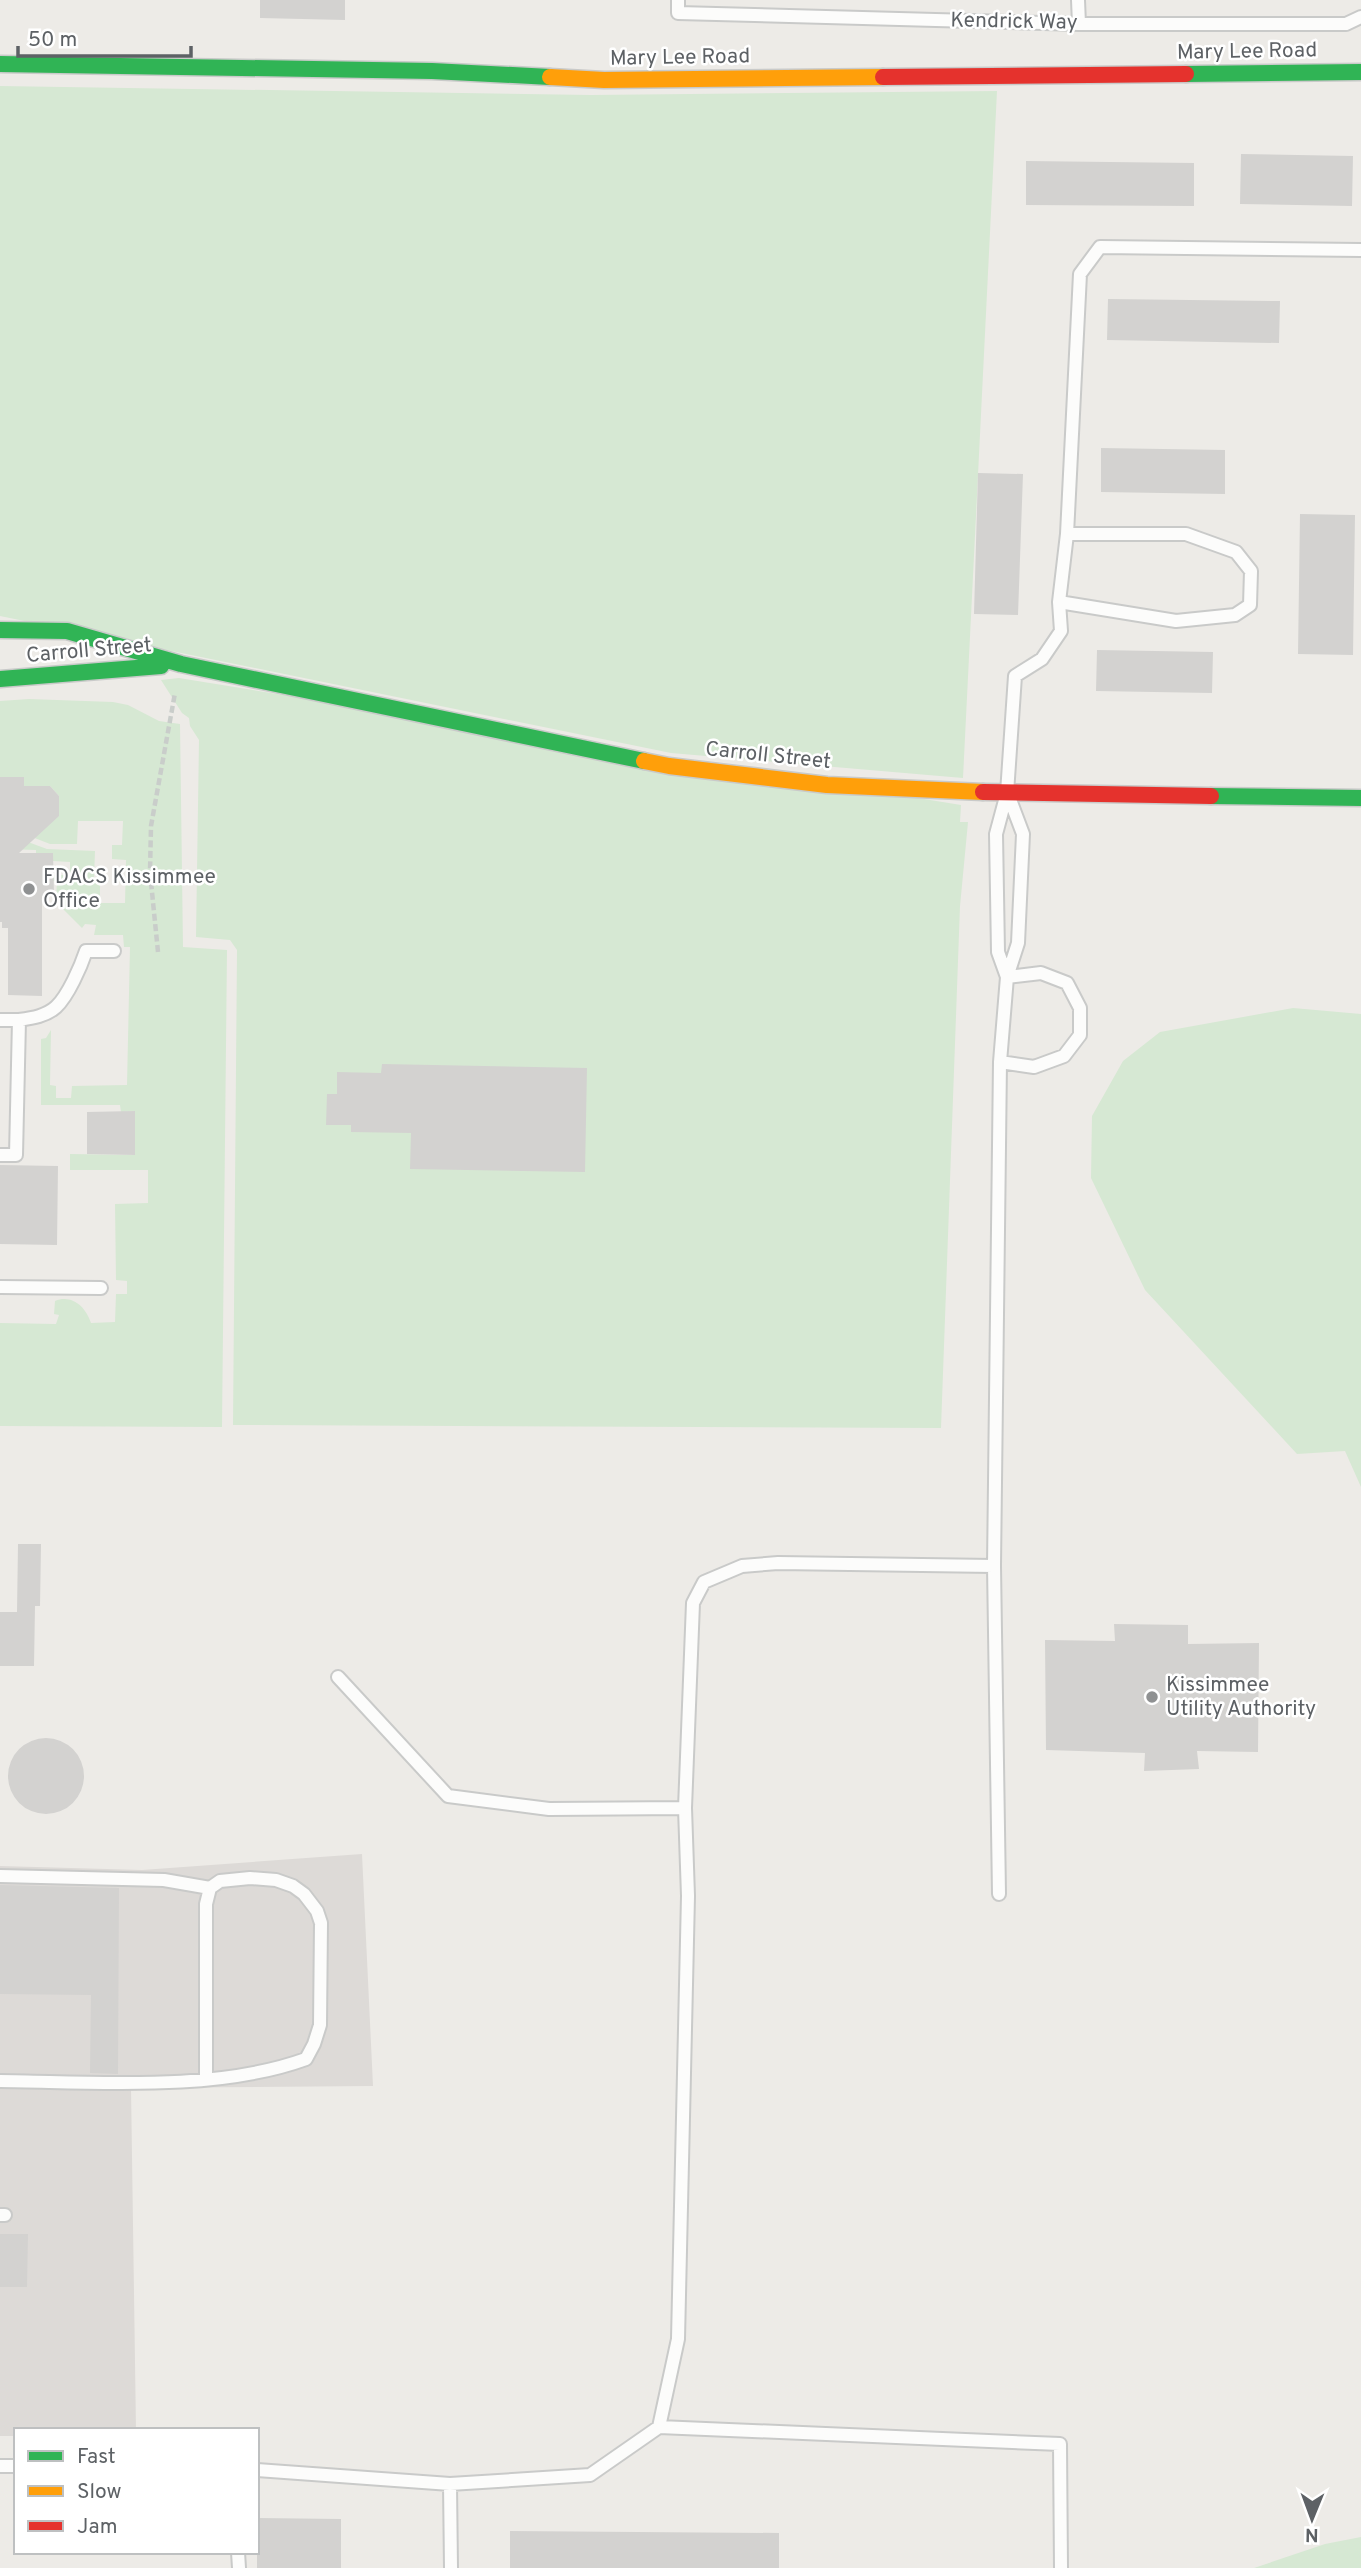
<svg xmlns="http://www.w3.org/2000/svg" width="1361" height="2568" font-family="Overpass,sans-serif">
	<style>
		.industrial { fill: #dddad7 }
		.green { fill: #d6e8d3 }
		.building { fill: #d3d2d0 }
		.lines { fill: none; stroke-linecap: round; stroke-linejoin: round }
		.lane-casing { stroke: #c9cac9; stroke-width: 16 }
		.fast-casing { stroke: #c9cac9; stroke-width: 19 }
		.slow-casing { stroke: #c9cac9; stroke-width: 19 }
		.jam-casing { stroke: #c9cac9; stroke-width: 19 }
		.path { stroke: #c9cdca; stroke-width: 4.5; stroke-dasharray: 7 3.5; stroke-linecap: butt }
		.lane { stroke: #fcfcfb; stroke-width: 12 }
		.fast { stroke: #30b455; stroke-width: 16 }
		.slow { stroke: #ff9f0a; stroke-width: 16 }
		.jam { stroke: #e5322d; stroke-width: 16 }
		.poi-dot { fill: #8f9192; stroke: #fff; stroke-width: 2.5 }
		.labels { text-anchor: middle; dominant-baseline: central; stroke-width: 5; stroke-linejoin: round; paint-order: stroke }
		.street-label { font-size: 21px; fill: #5d6165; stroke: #fff }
		.poi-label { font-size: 21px; fill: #5d6165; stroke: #fff; text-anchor: start }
	</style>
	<rect width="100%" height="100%" fill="#edebe7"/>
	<!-- industrial -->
	<path class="industrial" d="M362,1854L373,2086L131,2088L136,2430H16V2436H0V1866L142,1870Z"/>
	<!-- green -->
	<path class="green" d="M0,86L591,95L997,91L963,778L671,753L0,616Z
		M179,678L961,805L960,822H968L960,906L941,1428L233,1425L237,950L230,940L196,937L199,740L190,726L189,718L182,713L161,680Z
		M29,699L113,702L128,705L159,721L180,724L183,947L227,950L222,1427L0,1426V1323L56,1324L59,1315L54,1314L55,1301C72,1294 86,1307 91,1323L115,1322L116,1294H127V1281L116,1280L115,1204L148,1203V1170H70V1154L135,1155V1111L121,1112L120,1105H41V1039L46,1038L51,1030L50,1085L56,1086V1098H71L72,1086L127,1085L130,947H124L123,935H94L96,925L85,924L82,928L56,902L57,881H53V875H70V862L53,861V853H36V850L4,849L9,835L47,849L95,851L94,878L100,879V903H125L126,860L112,859V845H122L123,821H78L77,844H50L14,830L59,816V796L50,786H24L0,777V701Z
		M1293,1008L1361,1014V1487L1345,1451L1297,1454L1145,1290L1091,1178L1092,1116L1123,1061L1160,1032Z
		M1361,2537V2568H1254L1325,2544Z"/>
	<!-- building -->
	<path class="building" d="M260,0H345V20L260,18Z
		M1241,154L1353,156L1352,206L1240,204Z
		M1026,161L1194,163V206L1026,205Z
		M1108,299L1280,301L1279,343L1107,340Z
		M1101,448L1225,450V494L1101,492Z
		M978,473L1023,474L1018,615L974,614Z
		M1300,514L1355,515L1353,655L1298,654Z
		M1097,650L1213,652L1212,693L1096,691Z
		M0,777H24V786H50L59,796V816L19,853H53L54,896H42V996L8,995V928H2V922H0Z
		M382,1064L587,1068L585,1172L410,1169L411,1133L351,1132V1125H326L327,1094H337V1072L381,1073Z
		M135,1111V1155L87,1154V1112Z
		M0,1165L58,1166L57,1245L0,1244Z
		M18,1544H41L40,1606H35L34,1666H0V1612H17Z
		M1114,1624L1188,1625V1644L1259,1643L1258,1752L1197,1751L1199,1769L1144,1771L1145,1753L1046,1750L1045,1640L1115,1641Z
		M8 1776a38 38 0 1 1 76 0a38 38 0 1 1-76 0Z
		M0,1885L119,1888L118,2074L90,2073L91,1995L0,1994Z
		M0,2234H28L27,2287H0Z
		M257,2518L341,2519V2568H257Z
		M510,2531L779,2533V2568H510Z"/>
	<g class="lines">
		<!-- lane casing -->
		<g class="lane-casing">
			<path id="lane" d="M678,0V13L1079,24H1346L1361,17
				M1078,0L1079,24
				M1059,602L1176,621L1235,615L1250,605L1251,571L1236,552L1186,534H1067
				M1007,977L998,952L996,834L1007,793L1015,676L1042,659L1061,631L1059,602L1067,534L1080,274L1100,247L1361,250
				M0,1020H19
				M1000,1062L1034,1067L1064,1056L1080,1035V1008L1067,983L1041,973L1007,977
				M0,1155H16L19,1020C33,1018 46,1016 56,1007C68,996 81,966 86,951H114
				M0,1287L101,1288
				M338,1677L448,1796L549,1809L685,1808
				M0,1876L164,1880L210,1888
				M999,1894L994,1566L1000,1062L1007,977L1018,943L1023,834L1009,797
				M0,2081C96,2082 215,2092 306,2059L314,2044L320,2025L321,1923L317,1911L304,1894L293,1886L276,1880L250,1878L220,1881L210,1888L206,1904V2078
				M0,2215H5
				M659,2427L1060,2444L1061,2568
				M0,2466H16
				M257,2470L450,2484L590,2475L659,2427L678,2339L688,1896L685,1808L693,1603L704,1582L742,1566L778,1563L994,1566
				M450,2484L451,2568
				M238,2552L239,2568"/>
		</g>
		<!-- fast casing -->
		<g class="fast-casing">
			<path id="fast" d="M0,64L432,71L550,77
				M1186,74L1361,72
				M0,630L67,631L181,664L644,761
				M0,679L161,666
				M1211,796L1361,798"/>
		</g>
		<!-- slow casing -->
		<g class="slow-casing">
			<path id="slow" d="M550,77L604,80L883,77
				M644,761L669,766L827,785L983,792"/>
		</g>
		<!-- jam casing -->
		<g class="jam-casing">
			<path id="jam" d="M883,77L1186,74
				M983,792L1211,796"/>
		</g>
		<!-- path -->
		<path class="path" d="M158,952L150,872L151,826L175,693"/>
		<!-- lane -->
		<use href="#lane" class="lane"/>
		<!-- fast -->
		<use href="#fast" class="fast"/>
		<!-- slow -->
		<use href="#slow" class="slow"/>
		<!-- jam -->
		<use href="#jam" class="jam"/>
	</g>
	<!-- markers -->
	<g class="poi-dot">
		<circle cx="29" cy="889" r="7"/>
		<circle cx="1152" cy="1697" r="7"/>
	</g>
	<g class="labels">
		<!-- street labels -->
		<g class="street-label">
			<text transform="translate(1014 22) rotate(1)">Kendrick Way</text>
			<text transform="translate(1247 52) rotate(-1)">Mary Lee Road</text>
			<text transform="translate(680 58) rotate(-1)">Mary Lee Road</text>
			<text transform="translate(89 651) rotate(-5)">Carroll Street</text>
			<text transform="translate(768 756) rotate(6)">Carroll Street</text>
		</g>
		<!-- poi labels -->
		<g class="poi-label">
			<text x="43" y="877">FDACS Kissimmee<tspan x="43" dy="24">Office</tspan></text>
			<text x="1166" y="1685">Kissimmee<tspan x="1166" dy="24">Utility Authority</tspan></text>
		</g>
	</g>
	<!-- legend -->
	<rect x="14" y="2428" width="245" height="126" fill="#ffffff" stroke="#bec0c1" stroke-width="2"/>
	<rect x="28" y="2451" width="35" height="10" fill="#30b455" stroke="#bec0c1" stroke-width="2"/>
	<text x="77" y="2463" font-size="21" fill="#5d6165">Fast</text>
	<rect x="28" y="2486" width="35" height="10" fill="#ff9f0a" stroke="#bec0c1" stroke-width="2"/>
	<text x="77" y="2498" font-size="21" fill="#5d6165">Slow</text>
	<rect x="28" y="2521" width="35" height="10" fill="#e5322d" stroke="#bec0c1" stroke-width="2"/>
	<text x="77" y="2533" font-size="21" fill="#5d6165">Jam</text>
	<!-- north arrow -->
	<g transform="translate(1312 2519) rotate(181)" stroke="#ffffff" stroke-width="5" paint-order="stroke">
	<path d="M0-5L12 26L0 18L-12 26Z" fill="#5d6165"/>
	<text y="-10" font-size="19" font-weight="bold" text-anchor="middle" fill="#5d6165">N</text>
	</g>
	<!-- scale -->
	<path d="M18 46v10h173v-10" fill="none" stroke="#5d6165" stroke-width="3.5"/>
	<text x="28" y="46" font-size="21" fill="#5d6165" stroke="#ffffff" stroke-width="5" paint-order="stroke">50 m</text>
</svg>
